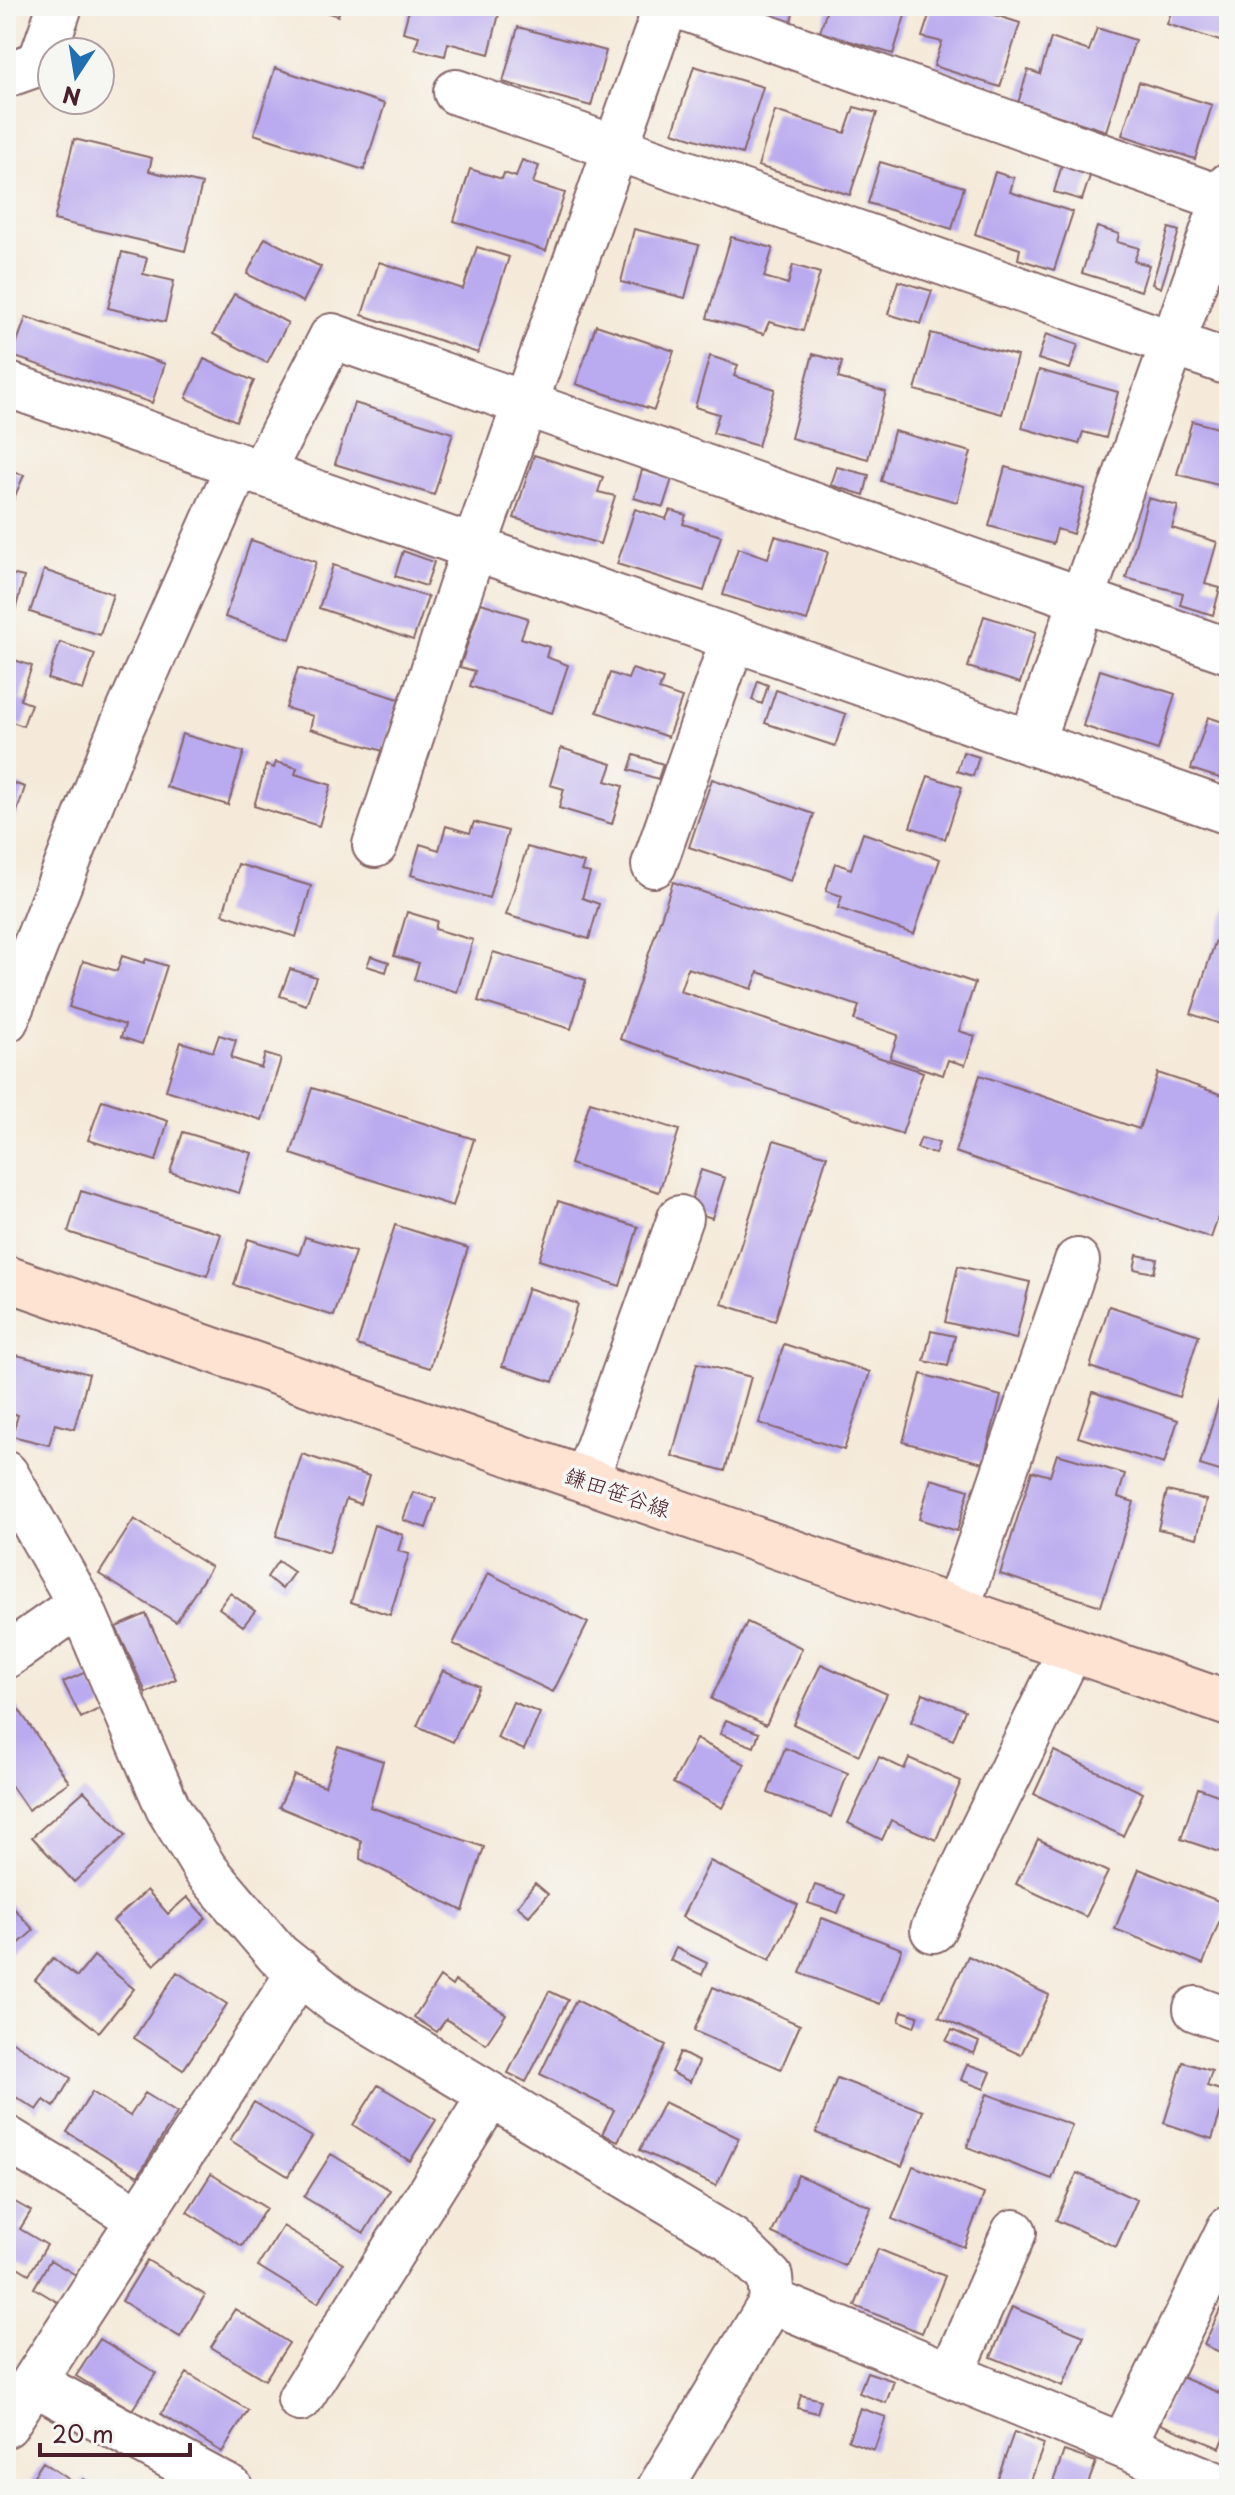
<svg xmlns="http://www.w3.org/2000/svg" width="1235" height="2495" font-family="'Playpen Sans','Klee One',sans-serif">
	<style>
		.building { fill: #baaaef }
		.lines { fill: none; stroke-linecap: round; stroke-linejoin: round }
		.street-casing { stroke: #866668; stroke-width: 48 }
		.secondary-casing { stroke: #866668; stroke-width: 48 }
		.street { stroke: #fff; stroke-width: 44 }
		.secondary { stroke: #fee3d2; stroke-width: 44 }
		.labels { text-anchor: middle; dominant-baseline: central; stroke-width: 7; stroke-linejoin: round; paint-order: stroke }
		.street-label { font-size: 22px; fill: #4a1f2b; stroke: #f6f6f2 }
	</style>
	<rect width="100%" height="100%" fill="#f6f6f2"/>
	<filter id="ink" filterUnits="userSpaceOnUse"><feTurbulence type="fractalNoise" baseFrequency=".0125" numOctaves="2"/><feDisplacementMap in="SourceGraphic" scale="16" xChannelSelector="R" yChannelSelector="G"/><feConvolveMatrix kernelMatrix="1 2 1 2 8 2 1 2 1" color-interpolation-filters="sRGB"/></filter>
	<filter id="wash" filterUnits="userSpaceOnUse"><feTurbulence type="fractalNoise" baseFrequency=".006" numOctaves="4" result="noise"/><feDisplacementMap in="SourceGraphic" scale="32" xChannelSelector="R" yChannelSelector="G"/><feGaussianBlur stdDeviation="1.8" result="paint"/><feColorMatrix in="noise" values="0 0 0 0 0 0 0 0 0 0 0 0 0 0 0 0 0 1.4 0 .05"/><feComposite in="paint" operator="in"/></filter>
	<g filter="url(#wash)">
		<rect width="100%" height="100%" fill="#f5ead9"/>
		<g id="blocks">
			<!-- building -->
			<path class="building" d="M307,6H341L338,16Z
				M410,6H501L489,54L448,43L445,56L415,49L419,36L403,32Z
				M730,6H795L791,22Z
				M828,6H908L893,54L820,32Z
				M932,6H967L1020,23L1000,87L934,66L942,42L922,37Z
				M1173,6H1229V44L1167,24Z
				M518,27L606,51L591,106L503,82Z
				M1097,28L1135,40L1106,131L1018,103L1028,70L1040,74L1051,38L1089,51Z
				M694,66L763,87L742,154L673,132Z
				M275,68L385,104L364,170L254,134Z
				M1139,82L1212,105L1195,159L1122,135Z
				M854,107L877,113L850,195L758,166L775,111L845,133Z
				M74,139L152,158L149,171L202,184L185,251L54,220Z
				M1064,158L1093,167L1082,200L1054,192Z
				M522,160L539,166L533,183L565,193L546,251L454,221L470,169L502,179L504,173L516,177Z
				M880,162L964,187L952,229L868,203Z
				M995,172L1014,178L1010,192L1073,212L1054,270L1018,259L1020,249L975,234Z
				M1097,227L1119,234L1117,242L1139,248L1134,261L1149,265L1141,291L1082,273Z
				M1169,228L1179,231L1161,288L1152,284Z
				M634,229L699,245L685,298L621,282Z
				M731,237L773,248L764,277L788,284L793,265L820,273L803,331L769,322L764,334L707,318Z
				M265,238L321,267L303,302L247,274Z
				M477,247L509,257L478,353L362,315L379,262L463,289Z
				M122,252L147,258L143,274L174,281L165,322L108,308Z
				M898,281L932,291L921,324L888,314Z
				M234,294L288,323L267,363L213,334Z
				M26,317L165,364L152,403L12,356Z
				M596,325L674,351L654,410L576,384Z
				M931,333L1017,356L1002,414L915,390Z
				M1046,334L1078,345L1070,369L1038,359Z
				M813,354L842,362L838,378L886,392L868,459L791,438Z
				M710,356L738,365L734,376L775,389L758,446L713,433L719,414L695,407Z
				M204,359L254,381L236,421L186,398Z
				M1039,370L1118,392L1106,438L1083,432L1079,444L1022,428Z
				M354,403L453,433L434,495L335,464Z
				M1192,421L1229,431V488L1177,474Z
				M894,431L971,452L957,502L881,481Z
				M534,455L603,477L598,492L615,496L600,544L514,518Z
				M837,467L869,475L864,495L831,485Z
				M1005,467L1085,489L1073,534L1057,529L1053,544L989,526Z
				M6,470L24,475L6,517Z
				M642,470L672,479L663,507L634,498Z
				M1148,498L1178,506L1172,528L1217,542L1205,584L1220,588L1213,615L1180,605L1183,593L1126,578Z
				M635,509L666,519L670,510L686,515L683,524L721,536L704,591L617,564Z
				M775,536L828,552L807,621L723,595L738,548L768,558Z
				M251,540L316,562L290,639L225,617Z
				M403,551L434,562L426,586L395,576Z
				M333,565L428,597L413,640L319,608Z
				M44,570L113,594L100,635L30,612Z
				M6,573L24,577L15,611L6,609Z
				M481,603L528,618L521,638L549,647L546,657L568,665L552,713L470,686L475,671L460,667Z
				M984,616L1036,632L1020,683L968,667Z
				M60,642L95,654L83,690L48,679Z
				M6,657L32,666L20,700L31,704L23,726L12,722L7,738Z
				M298,668L399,699L383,751L310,729L313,716L286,708Z
				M632,669L663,679L659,690L682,698L668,737L597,712L610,673L628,679Z
				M1100,670L1175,694L1158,750L1083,726Z
				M758,681L768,685L762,704L752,700Z
				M776,690L846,714L835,746L765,723Z
				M1208,717L1229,724V781L1191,769Z
				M182,734L244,752L228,805L166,787Z
				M561,748L612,764L606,781L623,786L612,824L559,808L564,789L550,785Z
				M963,752L979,757L973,776L957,771Z
				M634,755L663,764L658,779L629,770Z
				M276,762L297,768L295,774L331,785L319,826L254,806L266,765L274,768Z
				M928,776L962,787L945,839L910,827Z
				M712,779L814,814L791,881L689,847Z
				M6,781L25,787L10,833L6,832Z
				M474,822L508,831L489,898L411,875L420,844L439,850L446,826L470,833Z
				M863,833L940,859L914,934L838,908L842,896L826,891L835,863L851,869Z
				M527,847L584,863L581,871L590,873L582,898L599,904L589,939L506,915Z
				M238,864L311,886L296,937L223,914Z
				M673,882L975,983L959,1031L975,1036L965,1065L948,1060L943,1075L890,1058L898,1035L854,1020L859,1006L758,972L752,989L688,968L680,991L923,1072L902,1134L620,1039Z
				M1228,904H1229V1027L1191,1014Z
				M407,912L437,921L435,929L473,940L457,992L414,979L419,963L394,956Z
				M493,952L586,980L571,1029L478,1001Z
				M122,956L144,963L146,959L167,966L142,1044L121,1037L125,1025L69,1007L83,961L117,971Z
				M371,956L389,962L386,972L367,966Z
				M290,969L316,977L306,1005L280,996Z
				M219,1035L236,1040L231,1058L261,1068L265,1054L281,1059L262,1120L166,1090L181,1042L213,1052Z
				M1158,1073L1229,1097V1185L1211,1238L955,1152L980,1075L1139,1129Z
				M312,1088L474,1139L453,1206L291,1154Z
				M102,1100L168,1121L156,1161L88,1140Z
				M590,1102L679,1130L659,1192L570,1164Z
				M183,1132L252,1153L239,1193L170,1172Z
				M921,1138L939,1143L935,1154L917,1148Z
				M774,1140L827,1156L775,1321L722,1304Z
				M701,1170L725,1178L712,1218L688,1210Z
				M81,1191L221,1234L207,1276L68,1232Z
				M558,1201L638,1227L620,1286L539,1260Z
				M395,1225L468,1248L430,1368L357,1345Z
				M305,1237L355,1252L334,1316L234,1285L248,1239L299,1255Z
				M1137,1255L1157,1259L1154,1273L1134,1269Z
				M958,1266L1030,1282L1016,1339L945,1322Z
				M528,1288L578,1304L553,1382L502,1366Z
				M1109,1306L1199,1335L1179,1397L1090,1367Z
				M931,1331L955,1336L948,1366L924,1361Z
				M784,1344L870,1372L844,1450L759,1423Z
				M9,1353L89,1374L74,1429L55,1424L49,1445L12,1436L18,1415L6,1411V1358L8,1359Z
				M697,1363L751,1377L725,1471L672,1456Z
				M921,1374L1001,1396L983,1463L903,1442Z
				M1093,1392L1178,1420L1164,1464L1078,1437Z
				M1221,1394L1229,1396V1474L1200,1465Z
				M302,1454L369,1476L360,1504L346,1499L329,1553L276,1536Z
				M1057,1454L1125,1474L1118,1497L1134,1502L1101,1606L1000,1574L1032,1471L1050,1476Z
				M931,1479L969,1490L957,1531L919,1519Z
				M1167,1491L1206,1500L1197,1538L1158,1529Z
				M413,1492L436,1499L426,1528L403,1520Z
				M134,1519L211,1567L176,1622L99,1574Z
				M374,1525L403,1535L398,1551L409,1554L390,1615L351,1602Z
				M278,1561L294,1572L282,1589L267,1577Z
				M488,1573L588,1623L553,1692L453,1644Z
				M230,1593L255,1611L243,1626L219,1608Z
				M146,1614L176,1679L146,1693L116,1627Z
				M747,1622L802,1648L766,1725L711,1699Z
				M821,1664L887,1694L859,1755L793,1724Z
				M443,1670L479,1686L453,1742L417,1726Z
				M86,1672L103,1707L81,1718L63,1682Z
				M6,1691L69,1782L28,1810L6,1778Z
				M923,1693L965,1710L953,1740L911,1722Z
				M513,1702L540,1713L524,1750L497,1738Z
				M726,1720L759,1733L754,1747L720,1734Z
				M696,1739L745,1764L722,1808L673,1783Z
				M338,1746L383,1761L370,1807L484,1847L463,1911L360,1859L361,1841L279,1807L294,1775L325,1786Z
				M785,1748L848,1773L831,1817L768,1793Z
				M1054,1751L1143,1793L1123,1836L1034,1794Z
				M879,1757L904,1769L909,1758L961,1781L936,1840L891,1820L882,1840L848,1823Z
				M1198,1788L1229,1799V1855L1181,1839Z
				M84,1791L126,1835L74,1882L32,1837Z
				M1038,1839L1108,1872L1086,1917L1016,1884Z
				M710,1861L798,1905L770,1960L682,1917Z
				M1139,1869L1226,1904L1203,1964L1115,1929Z
				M535,1883L548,1894L529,1916L517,1906Z
				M815,1885L845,1895L838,1913L808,1903Z
				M147,1890L168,1914L187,1897L206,1918L154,1965L113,1921Z
				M6,1900L34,1930L6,1955Z
				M822,1918L902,1949L880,2004L800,1973Z
				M676,1948L707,1963L702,1975L670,1960Z
				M94,1956L134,1989L99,2032L35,1980L53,1958L77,1977Z
				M968,1956L1049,1995L1021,2055L939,2017Z
				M177,1972L227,2004L183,2070L134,2038Z
				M440,1977L452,1986L455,1981L506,2014L486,2044L446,2019L437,2032L414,2017Z
				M713,1987L800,2025L781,2069L694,2031Z
				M549,1991L568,2000L526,2082L508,2073Z
				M576,2000L666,2045L618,2141L602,2134L614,2110L540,2074Z
				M902,2011L918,2016L914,2027L899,2021Z
				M952,2030L979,2042L974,2054L946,2041Z
				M6,2038L71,2078L54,2107L44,2100L37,2110L6,2091Z
				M680,2052L699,2062L690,2082L671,2072Z
				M1183,2062L1212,2071L1207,2086L1227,2092L1212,2139L1164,2123Z
				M967,2064L991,2072L984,2089L961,2080Z
				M837,2078L923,2111L902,2166L816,2133Z
				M378,2085L436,2120L410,2161L353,2125Z
				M92,2092L130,2116L145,2093L177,2113L138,2176L67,2132Z
				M987,2094L1072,2125L1052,2179L967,2147Z
				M254,2102L312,2137L288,2176L230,2140Z
				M664,2102L739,2138L716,2186L640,2150Z
				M331,2154L390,2190L364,2233L304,2197Z
				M913,2166L984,2194L964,2247L892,2219Z
				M1077,2173L1137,2200L1116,2247L1056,2220Z
				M211,2174L266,2208L242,2246L187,2212Z
				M798,2175L871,2207L845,2266L772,2233Z
				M6,2197L31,2211L20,2229L47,2245L29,2274L6,2260Z
				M283,2226L343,2263L318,2303L258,2266Z
				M878,2249L945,2276L922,2333L855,2306Z
				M50,2260L76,2275L59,2303L34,2288Z
				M147,2260L205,2295L180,2337L122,2301Z
				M1223,2303L1229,2306V2356L1204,2345Z
				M1012,2307L1084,2336L1063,2386L991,2357Z
				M235,2309L289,2343L265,2380L211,2347Z
				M100,2339L156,2373L132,2410L76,2376Z
				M867,2372L894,2381L886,2403L859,2393Z
				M187,2373L248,2410L222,2452L161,2414Z
				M1179,2376L1229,2397V2426L1220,2448L1160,2424Z
				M801,2395L821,2400L817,2413L797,2408Z
				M860,2408L886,2417L874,2450L848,2441Z
				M1014,2432L1044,2444L1028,2489H994Z
				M1064,2451L1096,2462L1086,2489H1074L1053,2482Z
				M43,2462L79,2486L84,2479L100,2489H25Z"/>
		</g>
	</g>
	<g filter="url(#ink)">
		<use href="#blocks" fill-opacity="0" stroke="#866668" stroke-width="2"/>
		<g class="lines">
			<!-- street casing -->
			<g class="street-casing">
				<path id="street" d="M678,6L1224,199
					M6,75L40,63L60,6
					M456,92L1229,363
					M6,384L1229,812
					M261,474L332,336L1229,651
					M1031,743L1229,185
					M375,845L474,548L666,6
					M654,865L733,639
					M6,1020L116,740L238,466
					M6,1474L80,1604L168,1808L205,1869L278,1955L339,2004L731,2239L770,2277L772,2301L659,2489
					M586,1480L680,1218
					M957,1609L1077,1261
					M6,1656L80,1604
					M933,1930L1071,1649
					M1196,2009L1229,2021
					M6,2138L140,2219
					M772,2301L1227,2489
					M951,2375L1014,2232
					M34,2383L231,2489
					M300,2399L490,2096
					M6,2425L300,1971
					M1123,2446L1229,2229"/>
			</g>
			<!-- secondary casing -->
			<g class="secondary-casing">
				<path id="secondary" d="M6,1278L1229,1704"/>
			</g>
			<!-- street -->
			<use href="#street" class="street"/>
			<!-- secondary -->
			<use href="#secondary" class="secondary"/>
		</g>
	</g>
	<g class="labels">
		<!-- street labels -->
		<g class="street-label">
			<text transform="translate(618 1491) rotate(19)">鎌田笹谷線</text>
		</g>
	</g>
	<!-- margin -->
	<rect width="1235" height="2495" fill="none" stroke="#f6f6f2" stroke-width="32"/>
	<!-- north arrow -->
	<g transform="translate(76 76) rotate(192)"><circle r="38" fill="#f6f6f2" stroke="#b1a0a2" stroke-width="2"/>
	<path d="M0-6L14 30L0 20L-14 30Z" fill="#1f6fb2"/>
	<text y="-12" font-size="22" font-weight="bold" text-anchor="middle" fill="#4a1f2b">N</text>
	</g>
	<!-- scale -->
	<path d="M40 2443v12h150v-12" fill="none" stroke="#4a1f2b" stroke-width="4"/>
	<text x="52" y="2443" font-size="24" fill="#4a1f2b" stroke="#f6f6f2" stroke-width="6" paint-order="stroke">20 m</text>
</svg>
